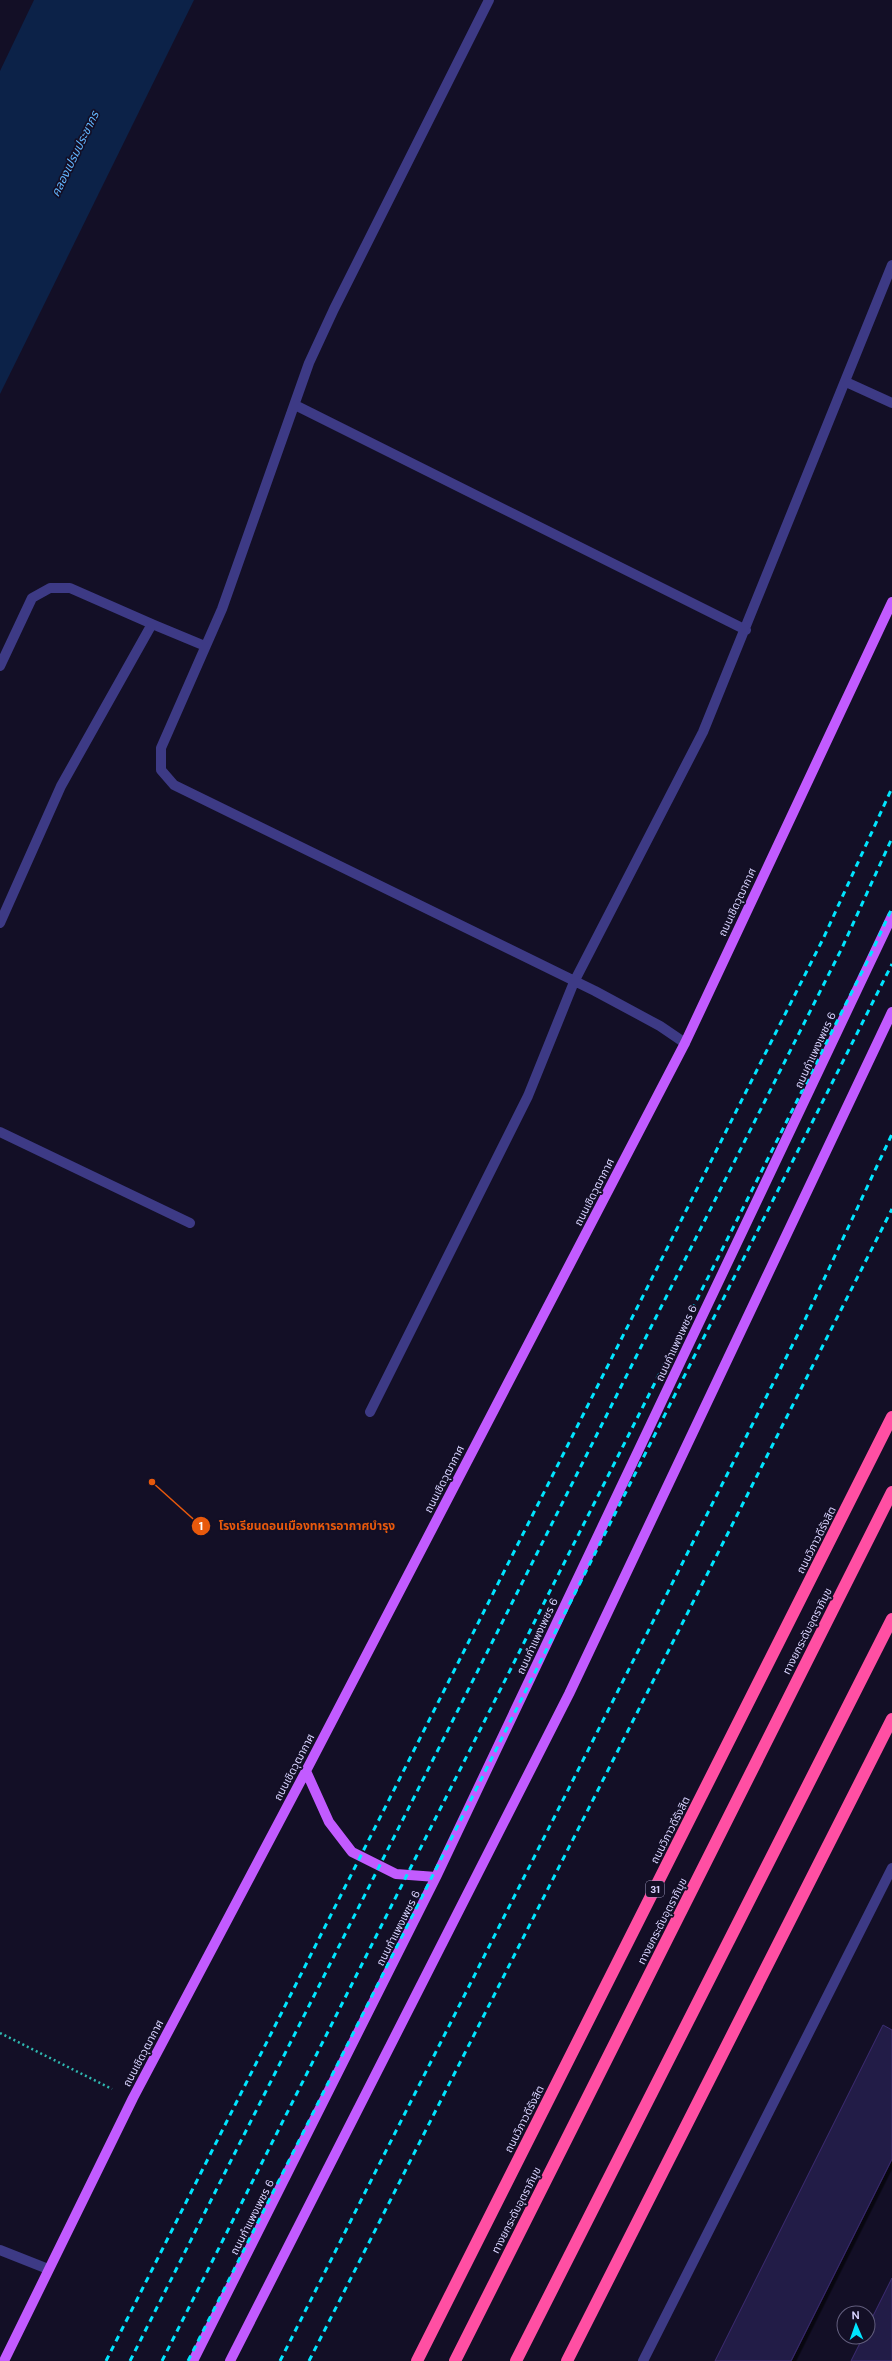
<svg xmlns="http://www.w3.org/2000/svg" width="892" height="2361" font-family="'DM Sans','Noto Sans Thai',sans-serif">
	<style>
		.water { fill: #0c2248 }
		.building { fill: #241b47; stroke: #3b2d73; filter: url(#shadow) }
		.lines { fill: none; stroke-linecap: round; stroke-linejoin: round }
		.path { stroke: #2fb8b0; stroke-width: 2.5; stroke-dasharray: 2 3; stroke-linecap: butt }
		.minor { stroke: #3d3a85; stroke-width: 10 }
		.major { stroke: #c25bff; stroke-width: 10 }
		.highway { stroke: #ff4fa3; stroke-width: 12 }
		.rail { stroke: #00e5ff; stroke-width: 3; stroke-dasharray: 6 5; stroke-linecap: butt }
		.labels { text-anchor: middle; dominant-baseline: central; stroke-width: 3.5; stroke-linejoin: round; paint-order: stroke }
		.shield { fill: #130f26; stroke: #9e99be; stroke-width: 1 }
		.shield-label { font-size: 10px; font-weight: bold; fill: #d9d4ff }
		.street-label { font-size: 11px; fill: #d9d4ff; stroke: #130f26 }
		.water-label { font-size: 12px; font-style: italic; fill: #62b6ff; stroke: #130f26 }
		.leader { fill: none; stroke: #e8590c; stroke-width: 1.5 }
		.callout-dot { fill: #e8590c; stroke: #130f26; stroke-width: 1.5 }
		.mark-label { font-size: 12px; text-anchor: middle; font-weight: bold; fill: #fff }
		.callout-label { font-size: 12px; text-anchor: middle; font-weight: bold; fill: #e8590c; stroke: #130f26; stroke-width: 3.5; stroke-linejoin: round; paint-order: stroke }
	</style>
	<defs>
		<filter id="shadow"><feDropShadow dx="2.5" dy="4.5" stdDeviation="0" flood-color="#0009"/></filter>
	</defs>
	<rect width="100%" height="100%" fill="#130f26"/>
	<!-- water -->
	<path class="water" d="M34,0H194L0,394V71Z"/>
	<!-- building -->
	<path class="building" d="M883,2025L892,2030V2159L791,2361H715Z
		M892,2278V2361H851L863,2337H868V2326Z"/>
	<g class="lines">
		<!-- path -->
		<path class="path" d="M0,2033L112,2089"/>
		<!-- minor -->
		<path class="minor" d="M489,0L334,309L309,363L222,609L161,748V770L174,785L595,991L660,1026L685,1043
			M846,382L892,403
			M295,405L746,630
			M0,666L32,598L50,588H70L152,624
			M0,923L61,786L152,624L205,646
			M0,1132L190,1223
			M370,1412L528,1096L574,982L703,732L892,265
			M0,2250L48,2269
			M643,2361L892,1868"/>
		<!-- major -->
		<path class="major" d="M306,1771L329,1822L352,1852L396,1874L436,1877
			M4,2361L133,2098L306,1771L685,1043L892,602
			M193,2361L436,1877L892,916
			M230,2361L569,1694L892,1012"/>
		<!-- highway -->
		<path class="highway" d="M417,2361L892,1417
			M455,2361L892,1492
			M516,2361L892,1619
			M567,2361L892,1719"/>
		<!-- rail -->
		<path class="rail" d="M106,2361L823,939L892,788
			M130,2361L842,948L892,838
			M162,2361L869,958L892,908
			M188,2361L892,964
			M280,2361L802,1326L892,1134
			M309,2361L892,1209"/>
	</g>
	<g class="labels">
		<!-- shield labels -->
		<rect class="shield" x="646" y="1881" width="18" height="16" rx="3"/>
		<g class="shield-label">
			<text x="655" y="1889">31</text>
		</g>
		<!-- street labels -->
		<g class="street-label">
			<text transform="translate(737 902) rotate(-65)">ถนนเชิดวุฒากาศ</text>
			<text transform="translate(815 1050) rotate(-65)">ถนนกำแพงเพชร 6</text>
			<text transform="translate(594 1192) rotate(-63)">ถนนเชิดวุฒากาศ</text>
			<text transform="translate(676 1343) rotate(-65)">ถนนกำแพงเพชร 6</text>
			<text transform="translate(444 1479) rotate(-63)">ถนนเชิดวุฒากาศ</text>
			<text transform="translate(816 1540) rotate(-63)">ถนนวิภาวดีรังสิต</text>
			<text transform="translate(807 1631) rotate(-63)">ทางยกระดับอุตราภิมุข</text>
			<text transform="translate(537 1636) rotate(-65)">ถนนกำแพงเพชร 6</text>
			<text transform="translate(294 1767) rotate(-62)">ถนนเชิดวุฒากาศ</text>
			<text transform="translate(670 1830) rotate(-63)">ถนนวิภาวดีรังสิต</text>
			<text transform="translate(662 1921) rotate(-63)">ทางยกระดับอุตราภิมุข</text>
			<text transform="translate(398 1928) rotate(-63)">ถนนกำแพงเพชร 6</text>
			<text transform="translate(143 2053) rotate(-62)">ถนนเชิดวุฒากาศ</text>
			<text transform="translate(524 2119) rotate(-63)">ถนนวิภาวดีรังสิต</text>
			<text transform="translate(516 2210) rotate(-63)">ทางยกระดับอุตราภิมุข</text>
			<text transform="translate(252 2217) rotate(-63)">ถนนกำแพงเพชร 6</text>
		</g>
		<!-- water labels -->
		<g class="water-label">
			<text transform="translate(75 154) rotate(-64)">คลองเปรมประชากร</text>
		</g>
	</g>
	<!-- callouts -->
	<path class="leader" d="M152 1482L201 1526"/>
	<g class="callout-dot">
		<circle cx="152" cy="1482" r="4"/>
		<circle cx="201" cy="1526" r="10"/>
	</g>
	<g class="mark-label">
		<text x="201" y="1530">1</text>
	</g>
	<g class="callout-label">
		<text x="307" y="1530">โรงเรียนดอนเมืองทหารอากาศบำรุง</text>
	</g>
	<!-- north arrow -->
	<g transform="translate(856 2325) rotate(358)"><circle r="19" fill="#130f26" stroke="#625e7d"/>
	<path d="M0-3L7 15L0 10L-7 15Z" fill="#00e5ff"/>
	<text y="-6" font-size="11" font-weight="bold" text-anchor="middle" fill="#d9d4ff">N</text>
	</g>
</svg>
